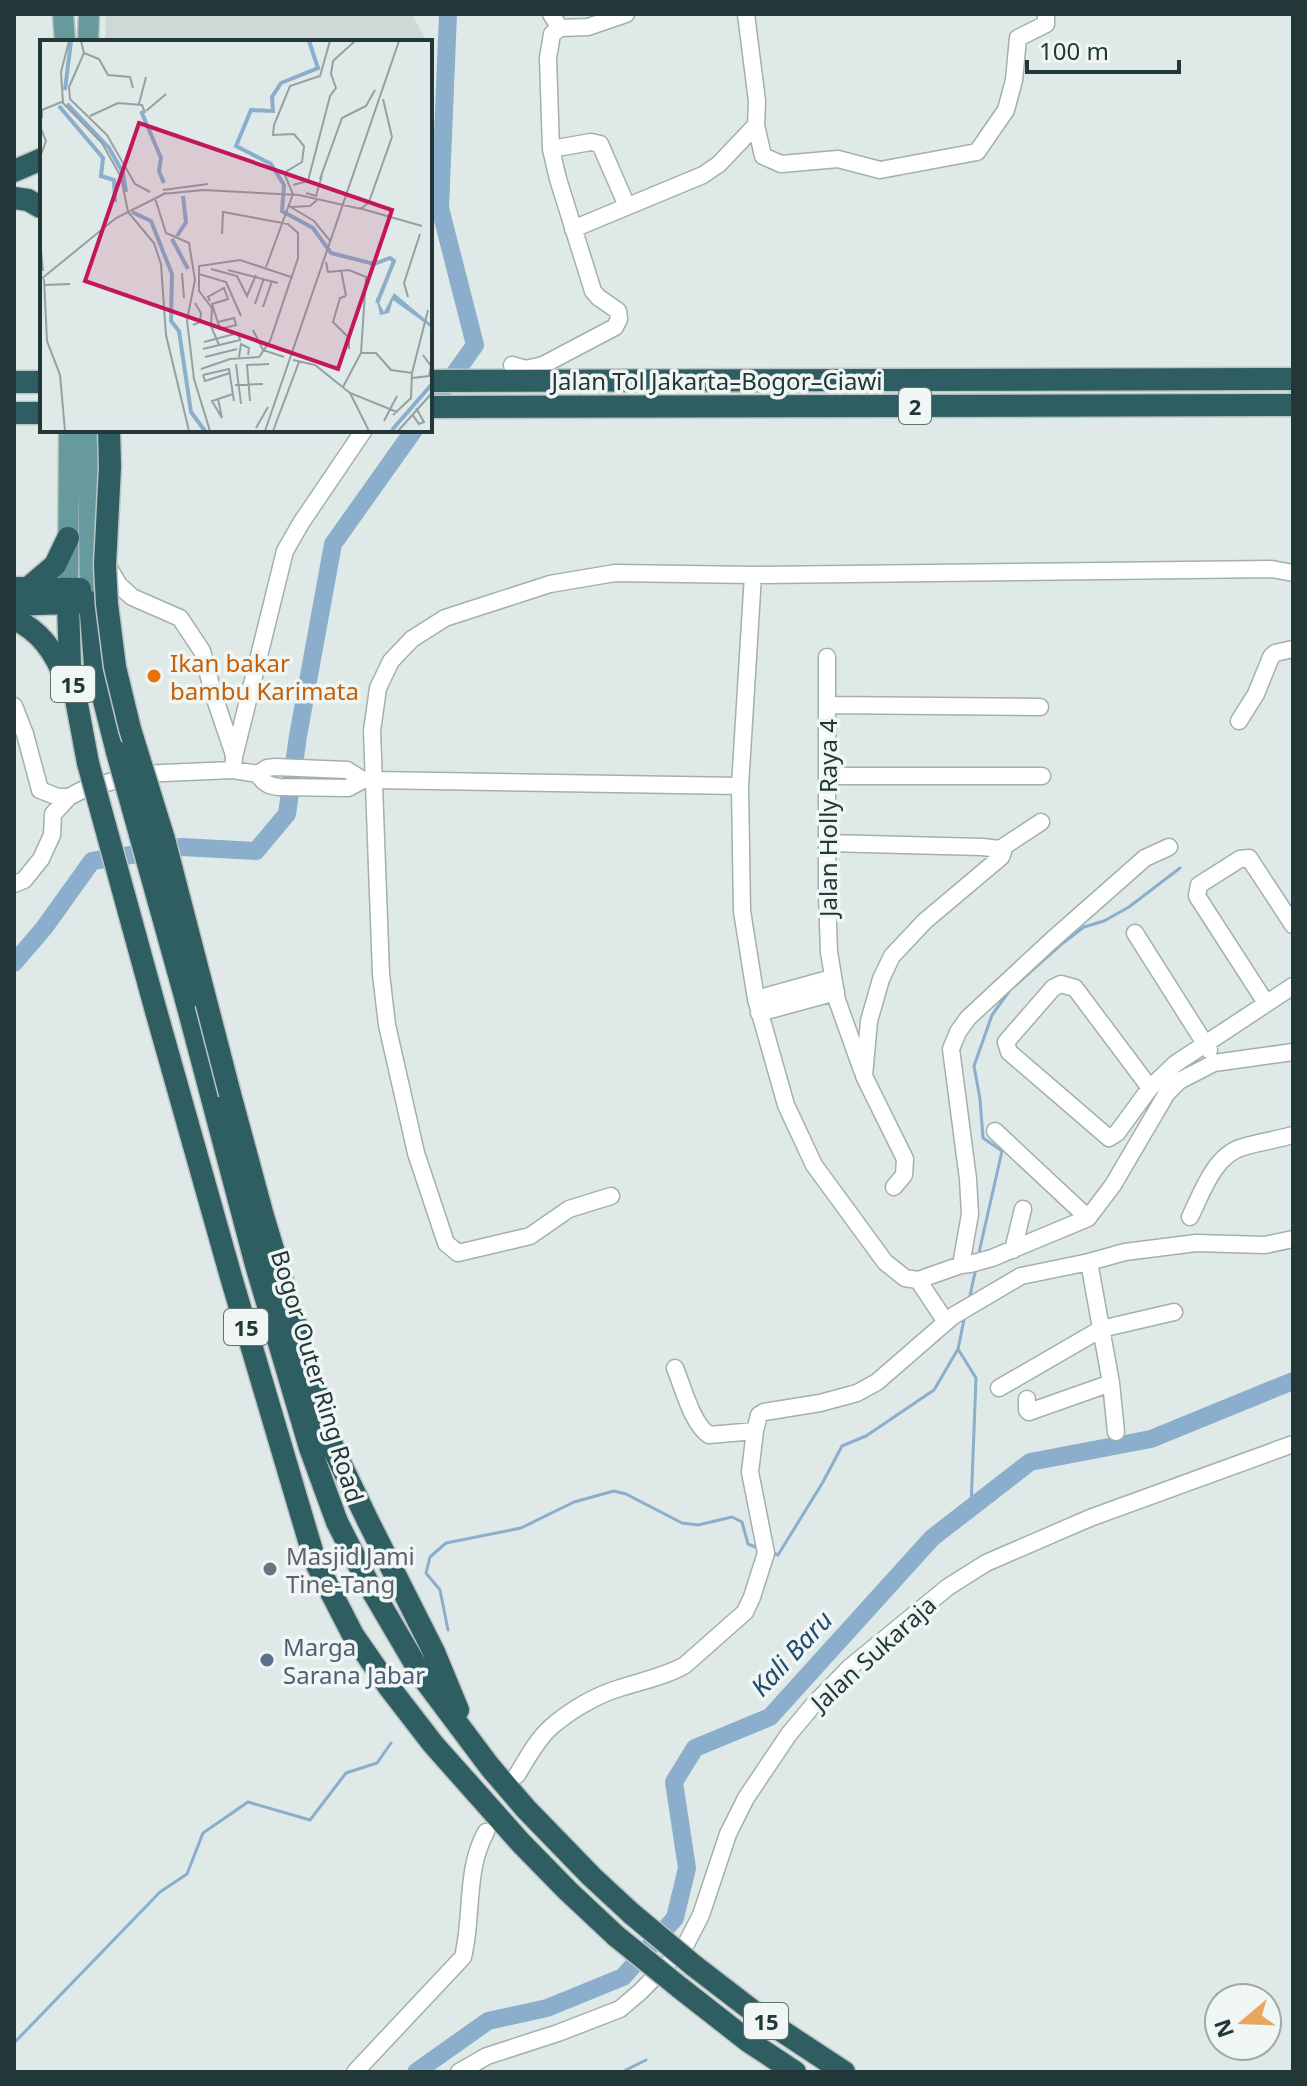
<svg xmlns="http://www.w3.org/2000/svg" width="1307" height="2086" font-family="'Noto Sans',sans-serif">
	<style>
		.built { fill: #cdd9d7 }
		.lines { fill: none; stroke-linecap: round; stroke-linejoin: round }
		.stream { stroke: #8aaecb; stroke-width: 3 }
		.river { stroke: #8aaecb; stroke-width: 18 }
		.minor-casing { stroke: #a2b0af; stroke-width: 19 }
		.major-casing { stroke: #bcc3c3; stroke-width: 23 }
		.highway-casing { stroke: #bcc3c3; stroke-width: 25 }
		.minor { stroke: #fff; stroke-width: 16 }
		.major { stroke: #669a9c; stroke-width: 20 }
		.highway { stroke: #2f5e62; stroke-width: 22 }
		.highway-bridge-casing { stroke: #bcc3c3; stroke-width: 25; stroke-linecap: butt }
		.highway-bridge { stroke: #2f5e62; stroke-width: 22 }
		.food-dot { fill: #e8710a; stroke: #eff6f4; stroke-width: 3 }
		.worship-dot { fill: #6b7280; stroke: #eff6f4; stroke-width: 3 }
		.service-dot { fill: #5c6f8a; stroke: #eff6f4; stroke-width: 3 }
		.labels { text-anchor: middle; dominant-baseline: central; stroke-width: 7; stroke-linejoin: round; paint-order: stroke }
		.shield { fill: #eff6f4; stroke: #5f7070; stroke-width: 2 }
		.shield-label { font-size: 22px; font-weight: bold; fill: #213738 }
		.street-label { font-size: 24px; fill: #213738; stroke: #eff6f4 }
		.food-label { font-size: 24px; fill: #c56008; stroke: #eff6f4; text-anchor: start }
		.worship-label { font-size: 24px; fill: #5b616d; stroke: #eff6f4; text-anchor: start }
		.service-label { font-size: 24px; fill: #4e5e75; stroke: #eff6f4; text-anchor: start }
		.water-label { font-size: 26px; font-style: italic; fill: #204b6f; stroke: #eff6f4 }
		.inset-river { fill: none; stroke: #8aaecb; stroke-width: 4 }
		.inset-road { fill: none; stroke: #93a2a1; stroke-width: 2 }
		.view { fill: #c2185b; fill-opacity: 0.15; stroke: #c2185b; stroke-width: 4 }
		.inset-edge { fill: none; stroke: #213738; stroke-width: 4 }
	</style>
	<rect width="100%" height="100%" fill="#dfe9e7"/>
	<!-- built -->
	<path class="built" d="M106,14H412L424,37V42H105Z"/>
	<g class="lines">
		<!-- stream -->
		<path class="stream" d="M978,1257L1002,1151L983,1138L980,1099L974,1066L992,1015L1010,990L1063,943L1084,927L1104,921L1129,907L1180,868
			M969,1300L976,1268
			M965,1315L958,1349L976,1378L971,1507
			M773,1553L778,1555L823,1482L842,1446L866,1436L934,1390L958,1349
			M448,1630L440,1590L426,1573L430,1557L446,1543L521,1528L574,1502L614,1491L626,1494L682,1523L698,1525L732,1517L742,1522L748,1544L758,1548
			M14,2043L160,1892L187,1874L203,1833L248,1802L310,1820L346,1773L377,1763L391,1743
			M622,2072L646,2060"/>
		<!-- river -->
		<path class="river" d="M430,408L475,345L440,208L448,14
			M14,963L44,928L92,861L182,847L256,851L287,814L298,736L333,544L414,430
			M416,2072L488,2021L547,2008L623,1977L675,1918L687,1868L674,1782L695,1748L770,1717L932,1538L1030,1462L1151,1439L1293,1381"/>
		<!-- minor casing -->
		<g class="minor-casing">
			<path id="minor" d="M551,14L560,28
				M746,14L757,101L756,125L763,156L781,164L838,159L880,170L977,152L1006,110L1014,80L1018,38L1046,24V14
				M551,149L591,142L600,144L627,206
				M573,229L703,175L719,164L756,125
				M512,365L526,369L543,365L615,327L619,319L618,311L598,297L593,291L558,179L551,149L548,58L552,34L560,28L588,27L626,14
				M104,564L107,565L119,585L132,597L180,618L202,651L214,696L234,755
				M753,575L740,786L742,911L756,999L786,1105L814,1165L885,1262L905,1278L918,1280L961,1265L970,1264L992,1258L1088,1218L1113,1185L1167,1093L1179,1081L1214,1063L1293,1052
				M827,657V895L829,952L837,1000L862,1070
				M827,705L1040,707
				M14,706L25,734L40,790L58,797H69
				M1239,721L1256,694L1271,657L1275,653L1293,649
				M233,770L234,757L285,551L301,523L364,430
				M258,774C263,783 269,786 279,787L348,788L363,780
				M827,776H1042
				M827,843L982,847L1000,849L1003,852L1001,857L925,921L892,956L881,979L869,1021L864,1076L905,1159L904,1175L894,1187
				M1000,849L1041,822
				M14,884L24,880L41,859L52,835L53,814L69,797L84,789L139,774L233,770L258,774L267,768L275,767L347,770L363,780H375L740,786
				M1135,933L1209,1050
				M756,999L832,978
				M1266,1003L1197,896L1199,885L1240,859L1249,858L1293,925
				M759,1013L836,992
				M1150,1088L1117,1133L1109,1138L1009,1052L1006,1042L1053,988L1061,984L1075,988L1150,1088L1175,1064L1293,986
				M995,1131L1088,1218
				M611,1196L569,1209L530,1236L458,1253L446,1243L416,1153L387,1025L381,974L372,731L378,688L391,661L412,639L445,618L550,584L615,573L753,575L1272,569L1293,573
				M1190,1217C1202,1193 1214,1155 1243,1147C1259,1142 1276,1140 1293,1135
				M1013,1250L1023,1209
				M1089,1262L1111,1383L1116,1432
				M961,1265L970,1214L968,1179L951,1049L958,1032L968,1018L1052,940L1145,858L1169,847
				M918,1280L946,1322
				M675,1368C683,1387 692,1424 709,1435L755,1431
				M999,1388L1101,1329L1174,1312
				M1027,1399V1410L1029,1412L1111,1383
				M517,1775C527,1759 536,1741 550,1728C569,1711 596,1695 620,1688C642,1681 666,1676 685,1665L745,1612L752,1597L766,1553L750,1472L755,1431L759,1415L764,1412L820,1403L857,1393L877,1382L953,1316L1021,1276L1089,1262L1125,1252L1196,1243L1265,1245L1293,1239
				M355,2072L463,1957C473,1917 465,1869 486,1832
				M459,2072L487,2056L558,2033L620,2009L640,1992L685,1946L701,1915L728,1834L746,1798L789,1734L815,1703L849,1668L948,1587L986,1563L1090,1518L1293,1444"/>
		</g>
		<!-- major casing -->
		<g class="major-casing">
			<path id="major" d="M63,14L65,42
				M88,42L89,14
				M88,430L90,602
				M68,603L69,430"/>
		</g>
		<!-- highway casing -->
		<g class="highway-casing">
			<path id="highway" d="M14,171L42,159
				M430,381L1293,379
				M14,382H42
				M430,407L1293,405
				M14,413H42
				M14,588L80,589
				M28,588L55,565L68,538
				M68,603L70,667L88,763
				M14,605L90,602L95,665L117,752
				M14,619C41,631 57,655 66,682
				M186,1000L256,1265L310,1448L337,1522L370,1587L424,1679L490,1767L526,1809L592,1877L632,1914
				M156,1011L231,1277L315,1561L353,1635L389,1687L433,1744L521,1843L568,1891L616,1936
				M230,1094L263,1216L333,1448L368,1521L434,1652L458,1710
				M693,1965L762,2018L844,2072
				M679,1987L748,2041L795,2072"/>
		</g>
		<!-- minor -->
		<use href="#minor" class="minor"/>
		<!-- major -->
		<use href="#major" class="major"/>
		<!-- highway -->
		<use href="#highway" class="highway"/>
		<!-- highway-bridge casing -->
		<g class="highway-bridge-casing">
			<path id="highway-bridge" d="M14,198L28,200L42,208
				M109,430L110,467L105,565L107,604L115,667L130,729L164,839L230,1094
				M117,752L186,1000
				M88,763L156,1011
				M632,1914L693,1965
				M616,1936L679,1987"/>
		</g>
		<!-- highway-bridge -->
		<use href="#highway-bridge" class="highway-bridge"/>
	</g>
	<!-- markers -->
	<circle class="food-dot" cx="154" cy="676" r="8"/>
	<circle class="worship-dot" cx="270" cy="1569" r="8"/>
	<circle class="service-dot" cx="267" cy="1660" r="8"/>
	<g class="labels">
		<!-- shield labels -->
		<g class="shield">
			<rect x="899" y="388" width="32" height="36" rx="6"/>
			<rect x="51" y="666" width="44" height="36" rx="6"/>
			<rect x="224" y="1309" width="44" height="36" rx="6"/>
			<rect x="744" y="2003" width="44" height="36" rx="6"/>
		</g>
		<g class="shield-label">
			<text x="915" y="406">2</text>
			<text x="73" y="684">15</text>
			<text x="246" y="1327">15</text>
			<text x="766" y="2021">15</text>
		</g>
		<!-- street labels -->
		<g class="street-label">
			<text x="717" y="380">Jalan Tol Jakarta–Bogor–Ciawi</text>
			<text transform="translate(827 818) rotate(-90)">Jalan Holly Raya 4</text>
			<text transform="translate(318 1376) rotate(73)">Bogor Outer Ring Road</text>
			<text transform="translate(873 1653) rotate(-42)">Jalan Sukaraja</text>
		</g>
		<!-- food labels -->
		<g class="food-label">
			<text x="170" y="662">Ikan bakar<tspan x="170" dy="28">bambu Karimata</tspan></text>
		</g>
		<!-- worship labels -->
		<g class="worship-label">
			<text x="286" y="1555">Masjid Jami<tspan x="286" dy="28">Tine-Tang</tspan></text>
		</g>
		<!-- service labels -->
		<g class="service-label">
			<text x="283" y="1646">Marga<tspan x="283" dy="28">Sarana Jabar</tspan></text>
		</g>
		<!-- water labels -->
		<g class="water-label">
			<text transform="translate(791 1653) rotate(-47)">Kali Baru</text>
		</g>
	</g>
	<!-- overview -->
	<g transform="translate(40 40)">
		<rect width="392" height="392" fill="#dfe9e7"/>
		<path d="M354,253L392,285V288L353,260L349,273L340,275L336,257L344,272Z" fill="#8aaecb"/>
		<path class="inset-river" d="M269,1L278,28L241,43L232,57L233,71L211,70L196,106L231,124L244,145L242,171L273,188L291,213L334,224L350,218L354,221L337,263M25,50L31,1M27,64L69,108L83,133L86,152M19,66L63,118L61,136L74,140L75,162M101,71L121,118L119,131L124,143M92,172L111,181L132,234L131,281L139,291L151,372L165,391M137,196L146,182L143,156M132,199L148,229M352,390L392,344"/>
		<path class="inset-road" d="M29,1L21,32L23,63L62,103L81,137L88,172L114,203L121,224L126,295L149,391M41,1L44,13L29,47L30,59L67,95L95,144L110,152M44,13L59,19L68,35L90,37L93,48M99,64L106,37M106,71L126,54M50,76L78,63L102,65L105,73M2,78V70L24,61M0,86L6,101L0,117M280,139L302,78L326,66L335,50M253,145L268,141L290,56L296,48L291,34L293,21L315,1M123,150L168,144M266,153L276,156L282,135M122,154L163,150L259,155L321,169L329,162L352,97L343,59M115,158L126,193L149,203L155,240L147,280L154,339L170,391M249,166L274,181L291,202M251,167L270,166L277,160M319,168L382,186M0,200L3,231M286,222L288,232L309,230L326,237L321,313L303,347M226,227L253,154L244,133L262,122L264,106L254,94L233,95L234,85L250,46L280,36L290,1M171,229L197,236L207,256L216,235M188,230L238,243M301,230L306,256M142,233L144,258M159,234L186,242L201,276M4,239L7,301L20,335L25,391M0,240L76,178L126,153M4,245L30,244M306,256L300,258L293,282L309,298V309M368,257L364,243L380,194M170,261L168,257L184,248L188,259L172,264L180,289L196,285L194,278L178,282M215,264L224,238M223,267L232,241M153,285L160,282L161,273L155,263M213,290L223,310L244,317M179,305L171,286L172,268L159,251V226L200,220L251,237M163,309L200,300L198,293L164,302M321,313H336L351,330L372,333L388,270M165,317L197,309M199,317L201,304L209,308L208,315M253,320L275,325L310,353L357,372M196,324L201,364M161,329L190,319L219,317L230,301L258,218V193L248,184L183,172L182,194M163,335L189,329L194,361M163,335L165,341L190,333M372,338L389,336L391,326L383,315M195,345L223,344M310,353L329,391M178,359L182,378L172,361L193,354M210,361L207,325L229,324M372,374L379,384L384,382L376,368M353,375L371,358L372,333M344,381L357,356M216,388L228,367M225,391L359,1M233,391L259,322M358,391L392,353"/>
		<path class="view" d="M99,83L352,170L298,329L45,241Z"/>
		<rect width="392" height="392" class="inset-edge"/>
	</g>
	<!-- border -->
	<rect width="1307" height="2086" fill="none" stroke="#213738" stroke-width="32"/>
	<!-- north arrow -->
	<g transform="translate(1243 2022) rotate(251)"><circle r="38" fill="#eff6f4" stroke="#9daaa9" stroke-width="2"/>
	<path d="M0-6L14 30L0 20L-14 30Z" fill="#e8a75e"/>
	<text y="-12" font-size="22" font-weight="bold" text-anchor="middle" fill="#213738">N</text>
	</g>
	<!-- scale -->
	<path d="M1027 60v12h152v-12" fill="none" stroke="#213738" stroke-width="4"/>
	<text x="1039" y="60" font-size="24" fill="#213738" stroke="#eff6f4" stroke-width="6" paint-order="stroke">100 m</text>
</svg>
